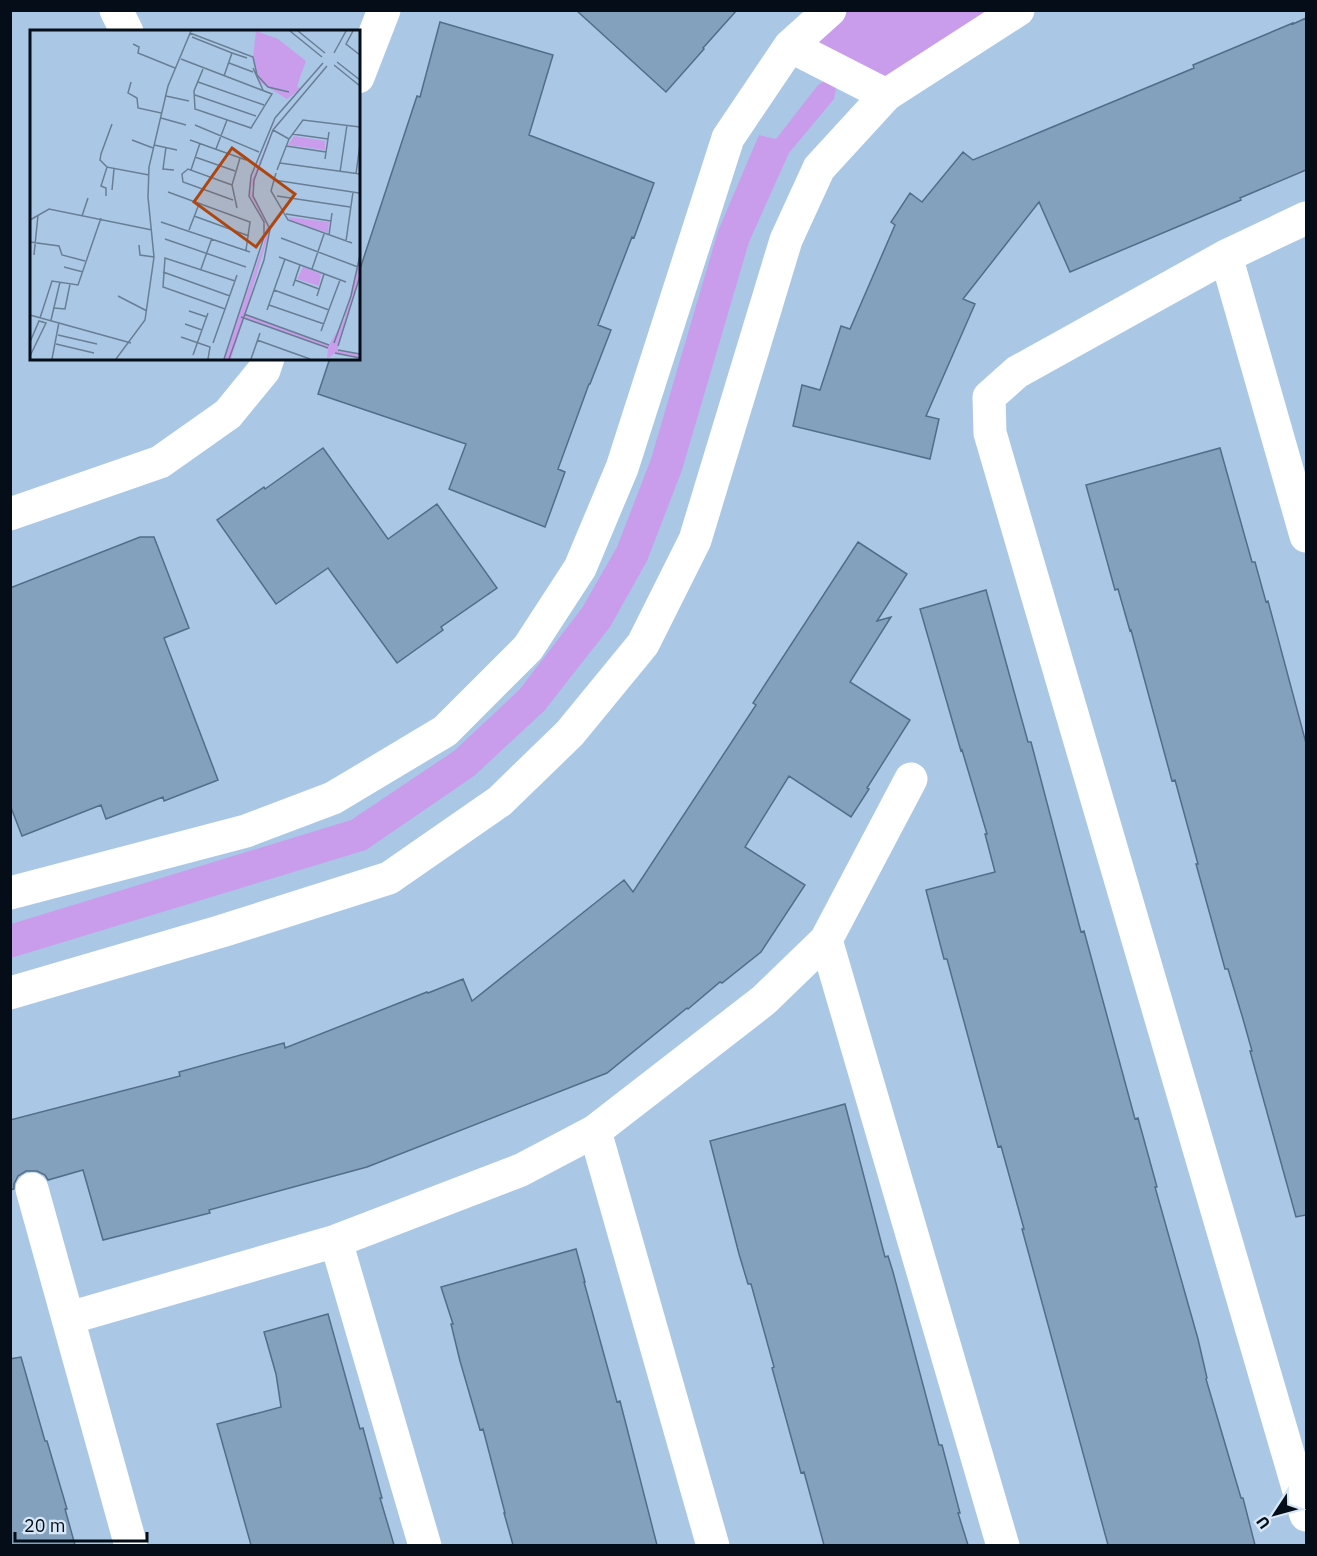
<svg xmlns="http://www.w3.org/2000/svg" width="1317" height="1556" font-family="'IBM Plex Sans',sans-serif">
	<style>
		.green { fill: #c99dec }
		.building { fill: #83a0bd; stroke: #526d88; stroke-width: 1.5 }
		.lines { fill: none; stroke-linecap: round; stroke-linejoin: round }
		.minor { stroke: #fff; stroke-width: 33 }
		.tertiary { stroke: #fff; stroke-width: 33 }
		.inset-road { fill: none; stroke: #687e94; stroke-width: 1.5 }
		.view { fill: #af460f; fill-opacity: 0.15; stroke: #af460f; stroke-width: 3 }
		.inset-edge { fill: none; stroke: #050e18; stroke-width: 3 }
	</style>
	<rect width="100%" height="100%" fill="#aac8e6"/>
	<!-- green -->
	<path class="green" d="M830,11H1018L886,95L790,46Z
		M830,78L837,82L834,99L789,153L749,242L682,470L647,561L610,627L544,711L474,776L366,850L11,958V924L351,820L454,751L520,689L582,608L617,547L651,459L718,231L759,135L776,139L818,85Z"/>
	<!-- building -->
	<path class="building" d="M576,10H737L703,48L704,49L666,92Z
		M1306,18V170L1240,198L1241,200L1070,272L1039,202L963,299L975,304L926,416L939,419L930,459L793,426L802,385L820,390L841,326L850,329L895,225L891,222L910,193L922,202L963,152L973,160L1194,68L1193,65L1293,23V24Z
		M440,22L553,55L529,135L654,183L634,238L632,237L598,325L611,330L590,384H589L558,469L565,472L545,527L449,489L466,444L318,394L330,358H358V275L417,96L420,97Z
		M323,448L388,539L437,504L497,588L441,627L443,630L397,663L328,568L276,604L217,520L264,487L265,489Z
		M1220,448L1252,562H1255L1266,602L1268,601L1306,743V1215L1296,1217L1250,1051H1252L1243,1019L1228,969H1225L1196,864H1198L1175,780L1172,781L1131,630L1130,631L1118,589L1115,590L1086,485Z
		M140,537H154L189,628L164,638L218,780L164,801L163,797L106,819L101,805L22,836L10,805V588Z
		M858,542L907,574L877,621L891,617L850,682L910,720L867,788L869,789L851,817L789,776L745,847L805,885L761,952L722,983L720,982L688,1009L687,1008L607,1073L367,1167L209,1210L210,1213L103,1240L83,1170L48,1180L45,1175L37,1171H26L18,1176L14,1184V1189L10,1190V1120L180,1076L179,1072L284,1043L285,1048L427,992L428,993L463,979L472,1001L624,880L633,892L756,705L753,703Z
		M986,590L1028,742H1031L1081,932L1084,931L1135,1119L1138,1118L1157,1187H1155L1198,1339L1207,1378L1206,1379L1241,1498H1243L1255,1545H1108L1022,1229H1024L1001,1146L998,1147L947,959H944L926,890L995,872L985,834H987L962,750L961,751L920,609Z
		M845,1104L885,1257L888,1256L893,1272L939,1445H942L960,1513H958L968,1545H824L804,1472L801,1473L772,1368L774,1367L751,1284H748L739,1254L710,1141Z
		M576,1249L585,1282H584L617,1402L620,1401L657,1545H513L504,1513H505L483,1429L480,1430L460,1361L451,1324H453L441,1287Z
		M328,1314L360,1429L363,1428L382,1498H380L394,1545H251L217,1424L281,1407L276,1374L264,1332Z
		M21,1357L45,1441H47L67,1509H65L75,1545H10V1359Z"/>
	<g class="lines">
		<!-- minor -->
		<path class="minor" d="M116,10L127,32
			M358,77L384,10
			M1306,218L1226,256L1017,372L989,397L990,433L1306,1515
			M1226,256L1306,536
			M10,514L160,462L228,414L264,370L268,358
			M826,940L1003,1546
			M595,1131L713,1546
			M32,1189L131,1546
			M336,1241L425,1546
			M69,1318L336,1241L521,1170L595,1131L764,1000L826,940L911,779"/>
		<!-- tertiary -->
		<path class="tertiary" d="M790,46L886,95
			M10,893L246,831L333,798L445,731L528,648L580,568L622,468L728,138L790,46L830,10
			M10,993L222,931L389,878L500,801L570,733L643,644L695,540L786,240L819,168L886,95L1018,10"/>
	</g>
	<!-- overview -->
	<g transform="translate(30 30)">
		<rect width="330" height="330" fill="#aac8e6"/>
		<path d="M226,1L248,9L276,31L267,56L271,59L257,69L229,52L223,28ZM248,88L221,160L240,199L215,284L299,315L314,290L330,225V246L308,316V320L330,324V328L305,323L297,329L298,318L214,288L201,329H194L233,216L237,196L220,165V154ZM264,106L295,111V120L258,115ZM258,187L299,192L298,203L261,191ZM273,237L291,244L289,256L267,249Z" fill="#c99dec"/>
		<path class="inset-road" d="M260,1L292,27M268,1L295,23M323,1L316,14L330,25M160,3L223,27L227,45L238,57L259,62M162,7L202,23M103,14L109,17L108,23L145,38M304,23L316,1M151,29L242,64L221,98L165,79L164,61L173,39M307,32L330,50M199,33L223,42M304,35L330,56M223,38L233,60M194,46L202,23L217,28M101,52L98,63L107,68L108,78L131,83M168,52L234,75M165,65L226,86M136,66L159,71M131,88L156,95M165,95L229,122M243,100L259,109M262,104L298,109M102,110L123,118M160,110L216,130M124,115L147,120M256,116L296,122M136,117L133,139L144,140M186,119L197,90M165,127L205,141M295,129L299,102M250,133L330,144M77,137L70,130L71,124L82,94M161,140L170,113M247,140L259,109L273,90L330,97M310,142L317,95M246,143L241,161L258,190L322,213M326,144L330,114M244,150L329,163M202,155L158,139L152,144L153,152L203,170M82,160L84,139M138,162L220,192L216,220M76,166V158L71,156L77,137L119,145M247,166L320,177M207,178L202,155L210,128M256,184L301,191M52,186L58,168M164,186L219,206M0,190L19,179L122,200M131,192L220,222M159,200L169,174M299,205L302,183M251,208L328,237M135,209L216,237M316,211L323,162M0,212L29,216L32,225L55,231M109,215L110,225L124,227M4,225L8,185M249,227L316,252M34,237L53,242M171,239L182,208M282,239L294,204M133,242L200,266M265,250L289,259M263,256L270,235M244,260L299,280M88,266L117,281M287,266L294,244M239,275L294,294M24,278L35,279L40,254M195,279L133,257L135,228L205,251M237,280L255,229M159,281L177,287M214,284L299,315M0,285L101,313M211,287L298,318M10,288L22,251L48,255L71,188M21,290L30,252M155,294L172,300M291,301L310,250M28,305L67,314M151,307L180,317L178,329M227,310L280,329M0,312L9,291L16,293L0,326M183,313L207,245M304,313L321,266L330,225M26,314L64,323M308,316L330,246M308,320L330,324M305,323L330,328M163,325L178,283M22,329L29,292M86,329L115,290L124,227L118,167L119,137L138,56L161,1M194,329L234,207V192L219,166L221,146L245,88L293,33M199,329L234,230L240,199L223,166L224,150L243,100L297,36M221,329L230,303"/>
		<path class="view" d="M202,118L265,164L226,217L164,172Z"/>
		<rect width="330" height="330" class="inset-edge"/>
	</g>
	<!-- border -->
	<rect width="1317" height="1556" fill="none" stroke="#050e18" stroke-width="24"/>
	<!-- north arrow -->
	<g transform="translate(1275 1514) rotate(234)" stroke="#d8e7f6" stroke-width="4.5" paint-order="stroke">
	<path d="M0-4.5L10 22L0 15L-10 22Z" fill="#050e18"/>
	<text y="-9" font-size="16" font-weight="bold" text-anchor="middle" fill="#050e18">U</text>
	</g>
	<!-- scale -->
	<path d="M15 1532v9h132v-9" fill="none" stroke="#050e18" stroke-width="3"/>
	<text x="24" y="1532" font-size="18" fill="#050e18" stroke="#d8e7f6" stroke-width="4.5" paint-order="stroke">20 m</text>
</svg>
